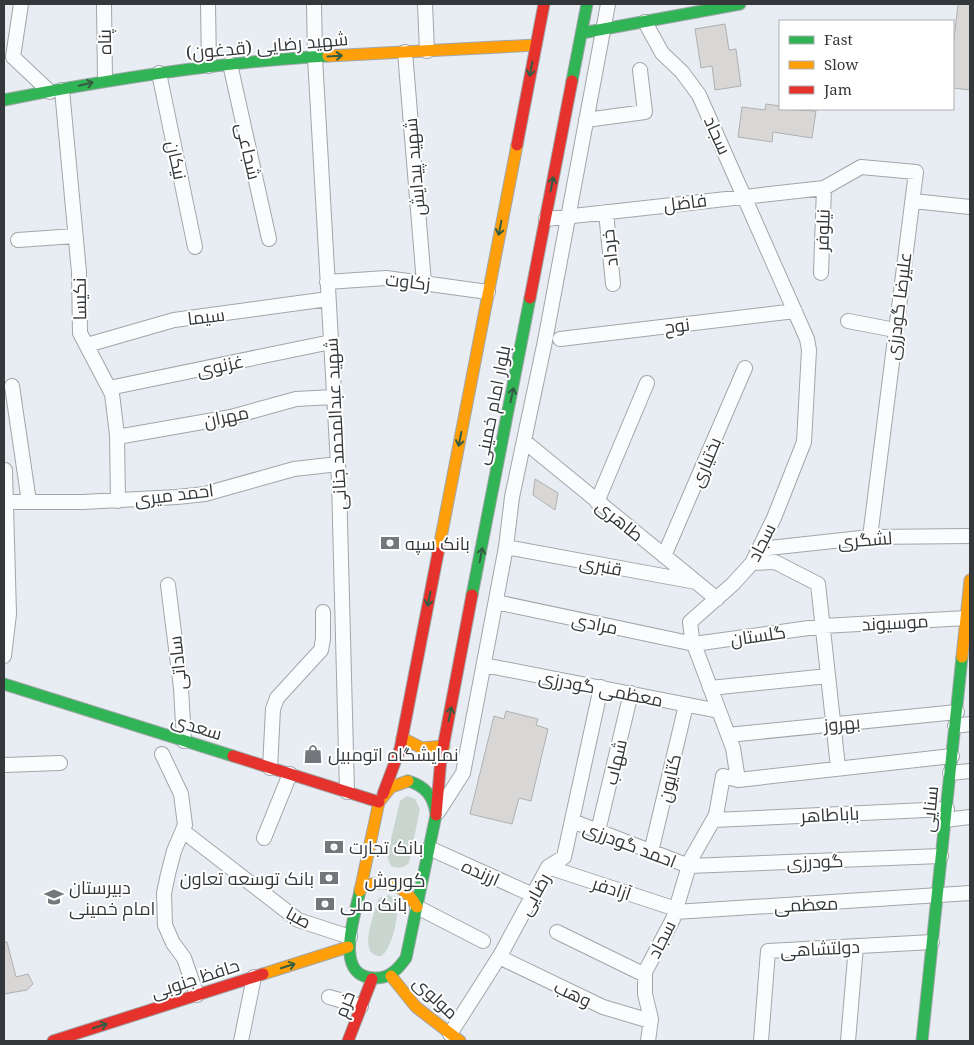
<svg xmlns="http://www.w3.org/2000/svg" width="974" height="1045" font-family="'Noto Serif',Cairo,serif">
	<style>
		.green { fill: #c9d6cf }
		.building { fill: #d9d7d5; stroke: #afb0b1 }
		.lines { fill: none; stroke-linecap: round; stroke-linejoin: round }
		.street-casing { stroke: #a1a6a9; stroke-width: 16 }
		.fast-casing { stroke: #a1a6a9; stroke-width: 13 }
		.slow-casing { stroke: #a1a6a9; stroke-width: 13 }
		.jam-casing { stroke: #a1a6a9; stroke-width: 13 }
		.street { stroke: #fbfcfd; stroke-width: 14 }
		.fast { stroke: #30b455; stroke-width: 11 }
		.slow { stroke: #ff9f0a; stroke-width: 11 }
		.jam { stroke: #e5322d; stroke-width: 11 }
		.oneway { stroke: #335d43 }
		.labels { text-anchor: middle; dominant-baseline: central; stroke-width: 4; stroke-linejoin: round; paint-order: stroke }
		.street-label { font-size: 18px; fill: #34383b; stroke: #fff }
		.poi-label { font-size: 18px; fill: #34383b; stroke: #fff; text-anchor: start }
		.neighbourhood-label { font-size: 19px; fill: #34383b; stroke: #fff }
	</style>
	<rect width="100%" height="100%" fill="#e7edf2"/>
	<!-- green -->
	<path class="green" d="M407,796L415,799L420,809L409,863C403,868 399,869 391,866L387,856L400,801Z
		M389,895C394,898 397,902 397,908C398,920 391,951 381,956C357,956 374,916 377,902L379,898Z"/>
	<!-- building -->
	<path class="building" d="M958,4H970V90L953,88V49Z
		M725,24L729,50L736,49L741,86L715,90L712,66L701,68L695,29Z
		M766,104L780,106V109L816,111L812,138L773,132L772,142L738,137L742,107L765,110Z
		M535,479L558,493L555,510L533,495Z
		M506,711L538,719L536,725L548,729L531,801L519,798L512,824L470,814L494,716L504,719Z
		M4,942H7L16,977L28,974L33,984L27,990L4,994Z"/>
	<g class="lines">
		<!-- street casing -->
		<g class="street-casing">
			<path id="street" d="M21,4L13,57L50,92
				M104,4L105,80
				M208,4L209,66
				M314,4L315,57L339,482L347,792
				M425,4L427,51
				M645,22L662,53L682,72L699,95L807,339L809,350L804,442L774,518L752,563L733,584L690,622L692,639L733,748L738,780L723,776L716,815L691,859L673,919L645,972V994L651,1019L648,1041
				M405,52L424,283
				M230,64L269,239
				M159,73L195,247
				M62,90L79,272L80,333L112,394L117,435L118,501
				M586,120L645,112L640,70
				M913,201L970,207
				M606,212L613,284
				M546,219L824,188L861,167L916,172L870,537
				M18,240L75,236
				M821,273L824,188
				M327,282L386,278L488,292
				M848,321L895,330
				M560,339L795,311
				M87,345L174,320L328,299
				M12,386L29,502
				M109,388L331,342
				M117,437L231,417L296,399L334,397
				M524,441L717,599
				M7,502H82L177,497L205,494L294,469L338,464
				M597,502L647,383
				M506,547L696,582
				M760,549L870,537L970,536
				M664,556L745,368
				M752,563L775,562L818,584L838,767
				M168,585L181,688L184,741
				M496,602L694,644L823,626L967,618
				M4,656L9,614L5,470
				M484,665L719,711
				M710,688L828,676
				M955,726L970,724
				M728,735L957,712
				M162,754L181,794L185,825L174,851L168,874L164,893L165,925L173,943L184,958L197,995
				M4,765L60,763
				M270,768L273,709L277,698L321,650L323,639V612
				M950,773L970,771
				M738,780L952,756
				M438,812L463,773L506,547L512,497L545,341L608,4
				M714,820L947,809
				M945,820L970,817
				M572,821L689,866L941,856
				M183,831L298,920L350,937
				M598,831L631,693
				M264,838L290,774
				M429,848L533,895
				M651,852L686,705
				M548,867L676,909
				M417,907L483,941
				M675,912L970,893
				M557,932L645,975
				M499,957L603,1007L650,1021
				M329,997L361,1006
				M450,1034L501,954L548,867L564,857L601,687
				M241,1041L254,977
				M761,1041L768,951L932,942
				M848,1041L856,946"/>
		</g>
		<!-- fast casing -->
		<g class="fast-casing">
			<path id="fast" d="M582,33L740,4
				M572,81L587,4
				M4,100C111,79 219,62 328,56
				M472,595L530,298
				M4,684L233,756
				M360,891C355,915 332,979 376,978C390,978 398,969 406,958L436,815C434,797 426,786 408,781
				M922,1041L962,657"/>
		</g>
		<!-- slow casing -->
		<g class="slow-casing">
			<path id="slow" d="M328,56L536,45
				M438,553L517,145
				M962,657L970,580
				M402,738L422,748L444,746
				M360,889C383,876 404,884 417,907
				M360,891L379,802L391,787L408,781
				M263,974L348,947
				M391,976L416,1007L460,1041"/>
		</g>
		<!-- jam casing -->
		<g class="jam-casing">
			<path id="jam" d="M517,145L544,4
				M530,298L572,81
				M233,756L379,802
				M383,794L400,749L438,553
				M436,815L441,758L472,595
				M53,1041L263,974
				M348,1041L372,979"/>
		</g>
		<!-- street -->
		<use href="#street" class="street"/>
		<!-- fast -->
		<use href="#fast" class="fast"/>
		<!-- slow -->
		<use href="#slow" class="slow"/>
		<!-- jam -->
		<use href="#jam" class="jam"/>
	</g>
	<!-- one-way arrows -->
	<defs><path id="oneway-shaft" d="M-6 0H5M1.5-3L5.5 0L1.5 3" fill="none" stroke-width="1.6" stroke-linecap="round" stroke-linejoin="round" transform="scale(1.25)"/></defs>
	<g class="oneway">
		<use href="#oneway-shaft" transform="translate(335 56) rotate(-3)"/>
		<use href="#oneway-shaft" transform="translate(531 69) rotate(101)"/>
		<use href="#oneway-shaft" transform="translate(86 84) rotate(-13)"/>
		<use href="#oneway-shaft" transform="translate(552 184) rotate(-79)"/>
		<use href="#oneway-shaft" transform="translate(500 228) rotate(101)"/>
		<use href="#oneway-shaft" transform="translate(512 395) rotate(-78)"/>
		<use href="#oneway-shaft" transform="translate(460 439) rotate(101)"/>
		<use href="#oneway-shaft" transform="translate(481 555) rotate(-79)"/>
		<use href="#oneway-shaft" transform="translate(429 599) rotate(101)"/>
		<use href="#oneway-shaft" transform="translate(450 714) rotate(-79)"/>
		<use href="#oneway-shaft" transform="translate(288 966) rotate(-18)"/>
		<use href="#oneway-shaft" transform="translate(100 1026) rotate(-18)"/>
	</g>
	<!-- icons -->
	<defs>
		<g id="bank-bare" transform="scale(1.5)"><path d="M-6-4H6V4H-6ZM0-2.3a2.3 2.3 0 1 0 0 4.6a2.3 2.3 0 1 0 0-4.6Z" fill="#73777b" stroke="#fff" stroke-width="2.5" paint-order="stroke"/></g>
		<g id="shop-bare" transform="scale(1.5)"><path d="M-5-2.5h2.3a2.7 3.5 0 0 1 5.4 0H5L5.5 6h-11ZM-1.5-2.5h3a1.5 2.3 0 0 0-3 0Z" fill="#73777b" stroke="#fff" stroke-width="2.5" paint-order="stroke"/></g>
		<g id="school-bare" transform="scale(1.5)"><path d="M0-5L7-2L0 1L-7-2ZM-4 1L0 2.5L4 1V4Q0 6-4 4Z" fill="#73777b" stroke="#fff" stroke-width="2.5" paint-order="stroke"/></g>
	</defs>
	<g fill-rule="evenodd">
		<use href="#bank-bare" x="390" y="543"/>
		<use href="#shop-bare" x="313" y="754"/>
		<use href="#bank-bare" x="334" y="847"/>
		<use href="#bank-bare" x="329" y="878"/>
		<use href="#school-bare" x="54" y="897"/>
		<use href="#bank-bare" x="325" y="904"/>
	</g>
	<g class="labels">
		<!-- street labels -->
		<g class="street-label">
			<text transform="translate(104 42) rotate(-91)">پناه</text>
			<text transform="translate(267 45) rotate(-5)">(قدغون) شهید رضایی</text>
			<text transform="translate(718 135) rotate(66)">سجاد</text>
			<text transform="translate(249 151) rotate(77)">شجاعی</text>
			<text transform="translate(177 160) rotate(78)">نیکان</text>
			<text transform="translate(414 167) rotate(-95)">شهید پیدایش</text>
			<text transform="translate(685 202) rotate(-7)">فاضل</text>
			<text transform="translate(822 230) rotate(-88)">نیلوفر</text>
			<text transform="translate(609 248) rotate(-96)">خرداد</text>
			<text transform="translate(408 281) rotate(6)">زکاوت</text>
			<text transform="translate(79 299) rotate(-91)">نکیسا</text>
			<text transform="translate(898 306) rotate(-83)">علیرضا گودرزی</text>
			<text transform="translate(206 316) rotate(-7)">سیما</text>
			<text transform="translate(677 325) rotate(-7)">نوح</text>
			<text transform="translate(220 365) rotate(-12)">غزنوی</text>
			<text transform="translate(492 405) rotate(-79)">بلوار امام خمینی</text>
			<text transform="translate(226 416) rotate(-12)">مهران</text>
			<text transform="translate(335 424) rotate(-93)">شهید عبدالمحمد جنانی</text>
			<text transform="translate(705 462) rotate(-67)">بختیاری</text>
			<text transform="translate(174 494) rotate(-7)">احمد میری</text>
			<text transform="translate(620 520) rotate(39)">طاهری</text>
			<text transform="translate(865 539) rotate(-4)">لشگری</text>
			<text transform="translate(761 542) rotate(-63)">سجاد</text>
			<text transform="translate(601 565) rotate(11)">قنبری</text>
			<text transform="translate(895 622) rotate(-3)">موسیوند</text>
			<text transform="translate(595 623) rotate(12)">مرادی</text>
			<text transform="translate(758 635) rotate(-8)">گلستان</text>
			<text transform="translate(177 663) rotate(-96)">ساداتی</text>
			<text transform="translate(601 688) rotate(11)">معظمی گودرزی</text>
			<text transform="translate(842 723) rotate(-5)">بهروز</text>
			<text transform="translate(197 726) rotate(17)">سعدی</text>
			<text transform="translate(615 762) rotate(-77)">شهاب</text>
			<text transform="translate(669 778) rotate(-77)">کتایون</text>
			<text transform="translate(929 809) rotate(-84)">سنایی</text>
			<text transform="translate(830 814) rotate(-3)">باباطاهر</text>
			<text transform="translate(630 844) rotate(21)">احمد گودرزی</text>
			<text transform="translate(815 861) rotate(-2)">گودرزی</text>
			<text transform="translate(481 872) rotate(24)">ارزنده</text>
			<text transform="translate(612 888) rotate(18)">آزادفر</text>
			<text transform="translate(534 894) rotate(-61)">رضایی</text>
			<text transform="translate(806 904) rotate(-3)">معظمی</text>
			<text transform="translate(299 917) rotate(28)">صبا</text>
			<text transform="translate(661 939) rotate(-63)">سجاد</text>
			<text transform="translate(820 948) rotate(-3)">دولتشاهی</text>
			<text transform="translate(195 978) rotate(-18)">حافظ جنوبی</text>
			<text transform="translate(573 993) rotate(25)">وهب</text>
			<text transform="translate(436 997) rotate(43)">مولوی</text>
			<text transform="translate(344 1004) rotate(-69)">خرم</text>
		</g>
		<!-- poi labels -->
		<g class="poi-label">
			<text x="405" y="543">بانک سپه</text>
			<text x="328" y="754">نمایشگاه اتومبیل</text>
			<text x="349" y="847">بانک تجارت</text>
			<text x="314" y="878" text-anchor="end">بانک توسعه تعاون</text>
			<text x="69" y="887">دبیرستان<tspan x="69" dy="21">امام خمینی</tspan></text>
			<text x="340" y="904">بانک ملی</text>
		</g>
		<!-- neighbourhood labels -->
		<g class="neighbourhood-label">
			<text x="395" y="880">کوروش</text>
		</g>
	</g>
	<!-- border -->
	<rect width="974" height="1045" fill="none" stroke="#34383b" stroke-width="10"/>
	<!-- legend -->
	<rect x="779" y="20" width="175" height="90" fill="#ffffff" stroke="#aeafb1"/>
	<rect x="789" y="36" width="25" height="8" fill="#30b455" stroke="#aeafb1"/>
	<text x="824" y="45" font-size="15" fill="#34383b">Fast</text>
	<rect x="789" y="61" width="25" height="8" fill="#ff9f0a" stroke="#aeafb1"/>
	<text x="824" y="70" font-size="15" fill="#34383b">Slow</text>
	<rect x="789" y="86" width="25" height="8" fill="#e5322d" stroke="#aeafb1"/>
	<text x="824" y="95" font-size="15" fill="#34383b">Jam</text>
</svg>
